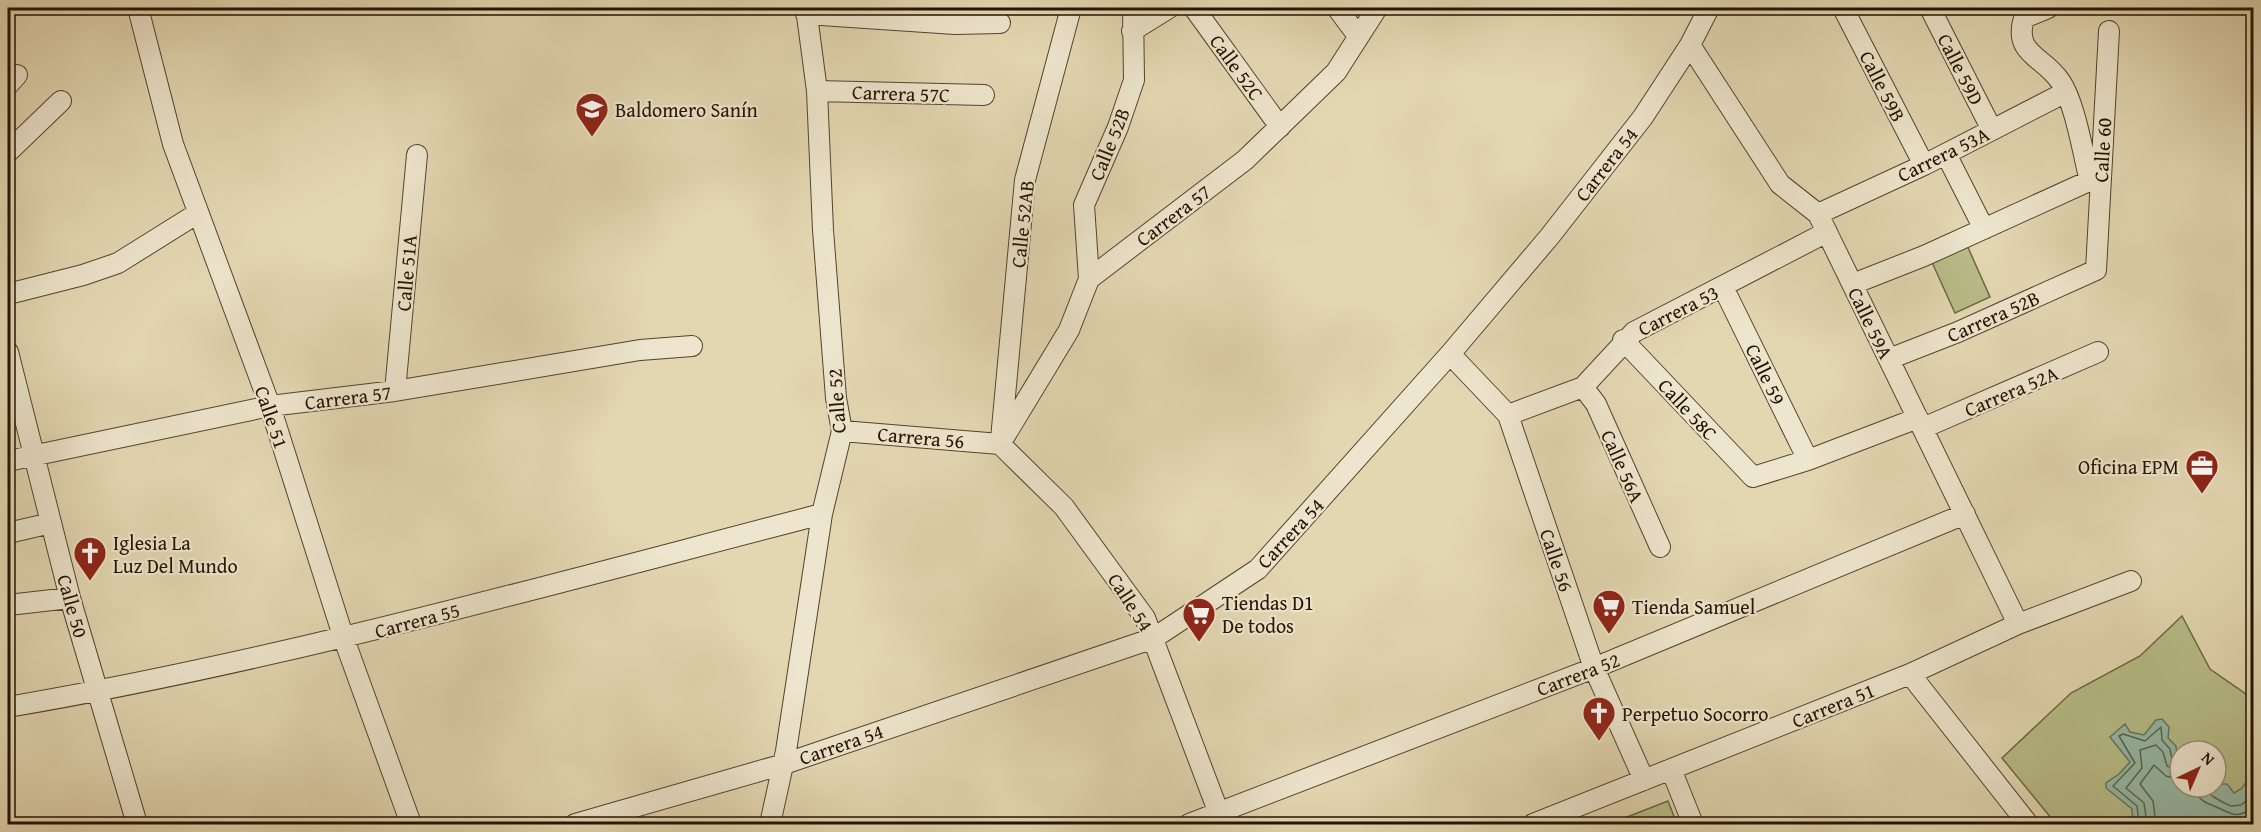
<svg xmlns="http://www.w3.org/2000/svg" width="2261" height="832" font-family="'Gentium Book Plus',serif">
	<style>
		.green { fill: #b8bd89; stroke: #6d6844; stroke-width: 1.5; fill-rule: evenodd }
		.water { fill: #96baa7; stroke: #687764; stroke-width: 1.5 }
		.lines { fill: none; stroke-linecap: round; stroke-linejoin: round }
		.shore { stroke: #5c6654; stroke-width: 1.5 }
		.street-casing { stroke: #52442c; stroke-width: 22 }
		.street { stroke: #ede5cd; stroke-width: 20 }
		.labels { text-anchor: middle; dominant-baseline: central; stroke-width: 4.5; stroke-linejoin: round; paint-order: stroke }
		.street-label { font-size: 20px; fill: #221300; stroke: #ede5cd }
		.poi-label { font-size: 20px; fill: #221300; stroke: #ede5cd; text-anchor: start }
	</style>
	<rect width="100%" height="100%" fill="#e3d7b2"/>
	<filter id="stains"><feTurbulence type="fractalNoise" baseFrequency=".00333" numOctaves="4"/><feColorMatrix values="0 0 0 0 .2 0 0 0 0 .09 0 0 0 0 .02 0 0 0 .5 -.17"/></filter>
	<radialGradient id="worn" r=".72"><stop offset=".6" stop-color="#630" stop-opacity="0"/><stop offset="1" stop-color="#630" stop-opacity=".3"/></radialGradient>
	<!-- green -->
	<path class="green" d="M1966,243L1990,297L1955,313L1930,258Z
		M2182,616L2210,669L2253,699V824H2056L2002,758L2071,693L2140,656ZM2180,751H2216V787H2180Z
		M1668,801L1677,824H1609Z"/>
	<!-- water -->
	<path class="water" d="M2162,719L2169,727L2168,738L2176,746L2177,758L2180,757V787H2216V784H2227L2234,793L2241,789L2253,774V824H2133L2132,809L2106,788V783L2119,774L2130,762L2110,737L2125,724L2130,732L2144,735L2156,720Z"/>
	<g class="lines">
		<!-- shore -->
		<path class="shore" d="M2194,787C2197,798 2203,802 2214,806C2232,813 2233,820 2254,808
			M2203,787C2207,794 2223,803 2231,806L2241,805L2254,795
			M2139,824L2137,806L2113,786L2135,763L2119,736L2123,734L2145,741L2161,727L2162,740L2170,749L2172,760L2180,763
			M2147,824L2144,803L2126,788L2142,768L2140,750L2156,745L2163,752L2167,766L2180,771
			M2156,824L2153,801L2140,784L2154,765L2166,776L2180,780"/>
		<!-- street casing -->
		<g class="street-casing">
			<path id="street" d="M138,8L173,144L270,406L344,639L411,824
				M1194,8L1280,127
				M1337,8L1358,36
				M1843,8L1924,165
				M1930,8L1992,130
				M806,14L955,24L1000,23
				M2024,18C2013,54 2043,56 2060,81C2075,102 2083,154 2090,181
				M2024,18L2048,8
				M1132,31L1169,8
				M1690,45L1780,184L1818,214L2018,624
				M8,85L17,75
				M817,91L984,95
				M8,152L61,101
				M1946,154L1984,229
				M1818,214L1924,165L2066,92
				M1089,279L1084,205L1118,127L1134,80L1133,8
				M1853,284L1924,256L2100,176
				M1723,287L1808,460
				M8,294L83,275L118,263L198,213
				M1623,340L1753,477L1808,460L1918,418
				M8,352L70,598L137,824
				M1450,354L1508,415L1594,668L1644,780
				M1889,359L1958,332L2096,270L2109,31
				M1583,387L1596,404L1660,547
				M395,391L417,155
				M1508,415L1583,387L1634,332L1827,232
				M1923,428L2098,352
				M842,431L1000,444
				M1001,439L1025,180L1071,8
				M1000,444L1069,330L1089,279L1245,160L1336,72L1377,8
				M1000,444L1064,507L1145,618L1223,824
				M8,461L270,406L395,391L640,350L692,346
				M8,533L51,523
				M8,605L70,598
				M1910,674L2028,824
				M8,707C283,660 552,584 822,514
				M1671,769L1693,824
				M575,824L784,764L1154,638L1258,569L1450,354L1550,236L1643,117L1690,45L1709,8
				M770,824L786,751L822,514L842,431L836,398L823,230L817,91L806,8
				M1189,824L1594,668L1965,514
				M1533,824L1910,674L2018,624L2131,581"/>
		</g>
		<!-- street -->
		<use href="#street" class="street"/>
	</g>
	<!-- icons -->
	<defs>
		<g id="school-pin" transform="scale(1.725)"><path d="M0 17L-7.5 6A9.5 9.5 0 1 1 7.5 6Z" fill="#8f2418" stroke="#ede5cd"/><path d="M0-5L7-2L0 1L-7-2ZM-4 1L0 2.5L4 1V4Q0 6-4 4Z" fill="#fff"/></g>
		<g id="office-pin" transform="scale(1.725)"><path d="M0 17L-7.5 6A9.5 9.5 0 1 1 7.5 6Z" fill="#8f2418" stroke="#ede5cd"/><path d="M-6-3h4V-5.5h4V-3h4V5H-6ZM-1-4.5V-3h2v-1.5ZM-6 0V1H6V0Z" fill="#fff"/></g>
		<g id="church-pin" transform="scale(1.725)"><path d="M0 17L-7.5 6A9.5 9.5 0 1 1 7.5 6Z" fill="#8f2418" stroke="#ede5cd"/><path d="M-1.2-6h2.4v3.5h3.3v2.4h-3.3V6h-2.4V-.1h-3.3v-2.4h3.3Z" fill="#fff"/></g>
		<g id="supermarket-pin" transform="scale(1.725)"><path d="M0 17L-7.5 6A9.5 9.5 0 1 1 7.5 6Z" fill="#8f2418" stroke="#ede5cd"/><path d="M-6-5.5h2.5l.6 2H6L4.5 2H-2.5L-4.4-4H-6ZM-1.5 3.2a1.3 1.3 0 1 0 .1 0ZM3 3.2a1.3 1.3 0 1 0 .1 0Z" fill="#fff"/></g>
	</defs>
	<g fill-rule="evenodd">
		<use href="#school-pin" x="592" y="109"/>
		<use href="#office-pin" x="2202" y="466"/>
		<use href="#church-pin" x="90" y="553"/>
		<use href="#supermarket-pin" x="1609" y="606"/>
		<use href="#supermarket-pin" x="1199" y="614"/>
		<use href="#church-pin" x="1599" y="713"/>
	</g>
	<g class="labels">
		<!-- street labels -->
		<g class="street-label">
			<text transform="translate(1237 67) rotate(54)">Calle 52C</text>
			<text transform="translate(1961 69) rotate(63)">Calle 59D</text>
			<text transform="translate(1883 86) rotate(63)">Calle 59B</text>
			<text transform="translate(901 93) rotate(2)">Carrera 57C</text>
			<text transform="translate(1109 144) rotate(-68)">Calle 52B</text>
			<text transform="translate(2102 150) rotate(-87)">Calle 60</text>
			<text transform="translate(1943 154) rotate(-26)">Carrera 53A</text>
			<text transform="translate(1606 164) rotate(-52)">Carrera 54</text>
			<text transform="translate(1173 215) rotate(-37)">Carrera 57</text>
			<text transform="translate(1022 224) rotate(-84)">Calle 52AB</text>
			<text transform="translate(406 273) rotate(-85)">Calle 51A</text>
			<text transform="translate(1678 310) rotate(-27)">Carrera 53</text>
			<text transform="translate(1993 316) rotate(-24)">Carrera 52B</text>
			<text transform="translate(1871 323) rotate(64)">Calle 59A</text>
			<text transform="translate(1766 374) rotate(64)">Calle 59</text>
			<text transform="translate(2011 391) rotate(-23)">Carrera 52A</text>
			<text transform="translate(348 397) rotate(-7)">Carrera 57</text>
			<text transform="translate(836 401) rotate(-94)">Calle 52</text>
			<text transform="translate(1688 409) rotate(47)">Calle 58C</text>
			<text transform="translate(272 417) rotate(71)">Calle 51</text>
			<text transform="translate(921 437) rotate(5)">Carrera 56</text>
			<text transform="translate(1623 466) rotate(66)">Calle 56A</text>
			<text transform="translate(1290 533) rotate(-47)">Carrera 54</text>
			<text transform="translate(1557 560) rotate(71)">Calle 56</text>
			<text transform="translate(1131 602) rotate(57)">Calle 54</text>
			<text transform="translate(73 606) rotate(74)">Calle 50</text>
			<text transform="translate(417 620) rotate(-15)">Carrera 55</text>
			<text transform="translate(1578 674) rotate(-21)">Carrera 52</text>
			<text transform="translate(1833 705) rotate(-22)">Carrera 51</text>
			<text transform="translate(841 744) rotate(-19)">Carrera 54</text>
		</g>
		<!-- poi labels -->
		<g class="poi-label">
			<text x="615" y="109">Baldomero Sanín</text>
			<text x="2179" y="466" text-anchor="end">Oficina EPM</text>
			<text x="113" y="542">Iglesia La<tspan x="113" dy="23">Luz Del Mundo</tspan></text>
			<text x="1222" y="602">Tiendas D1<tspan x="1222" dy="23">De todos</tspan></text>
			<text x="1632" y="606">Tienda Samuel</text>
			<text x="1622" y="713">Perpetuo Socorro</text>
		</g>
	</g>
	<!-- margin -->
	<rect width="2261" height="832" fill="none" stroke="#e3d7b2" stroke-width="30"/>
	<rect x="9" y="9" width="2243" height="814" fill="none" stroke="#221300" stroke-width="3"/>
	<rect x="15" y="15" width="2231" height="802" fill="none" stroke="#221300" stroke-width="1.5"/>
	<!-- north arrow -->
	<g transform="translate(2198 769) rotate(44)"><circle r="28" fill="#ede5cd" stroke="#9c917b" stroke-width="1.5"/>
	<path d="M0-4.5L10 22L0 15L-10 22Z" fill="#8f2418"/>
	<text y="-9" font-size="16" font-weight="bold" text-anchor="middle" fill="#221300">N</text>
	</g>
	<rect width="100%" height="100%" filter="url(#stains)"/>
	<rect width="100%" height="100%" fill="url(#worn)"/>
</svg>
